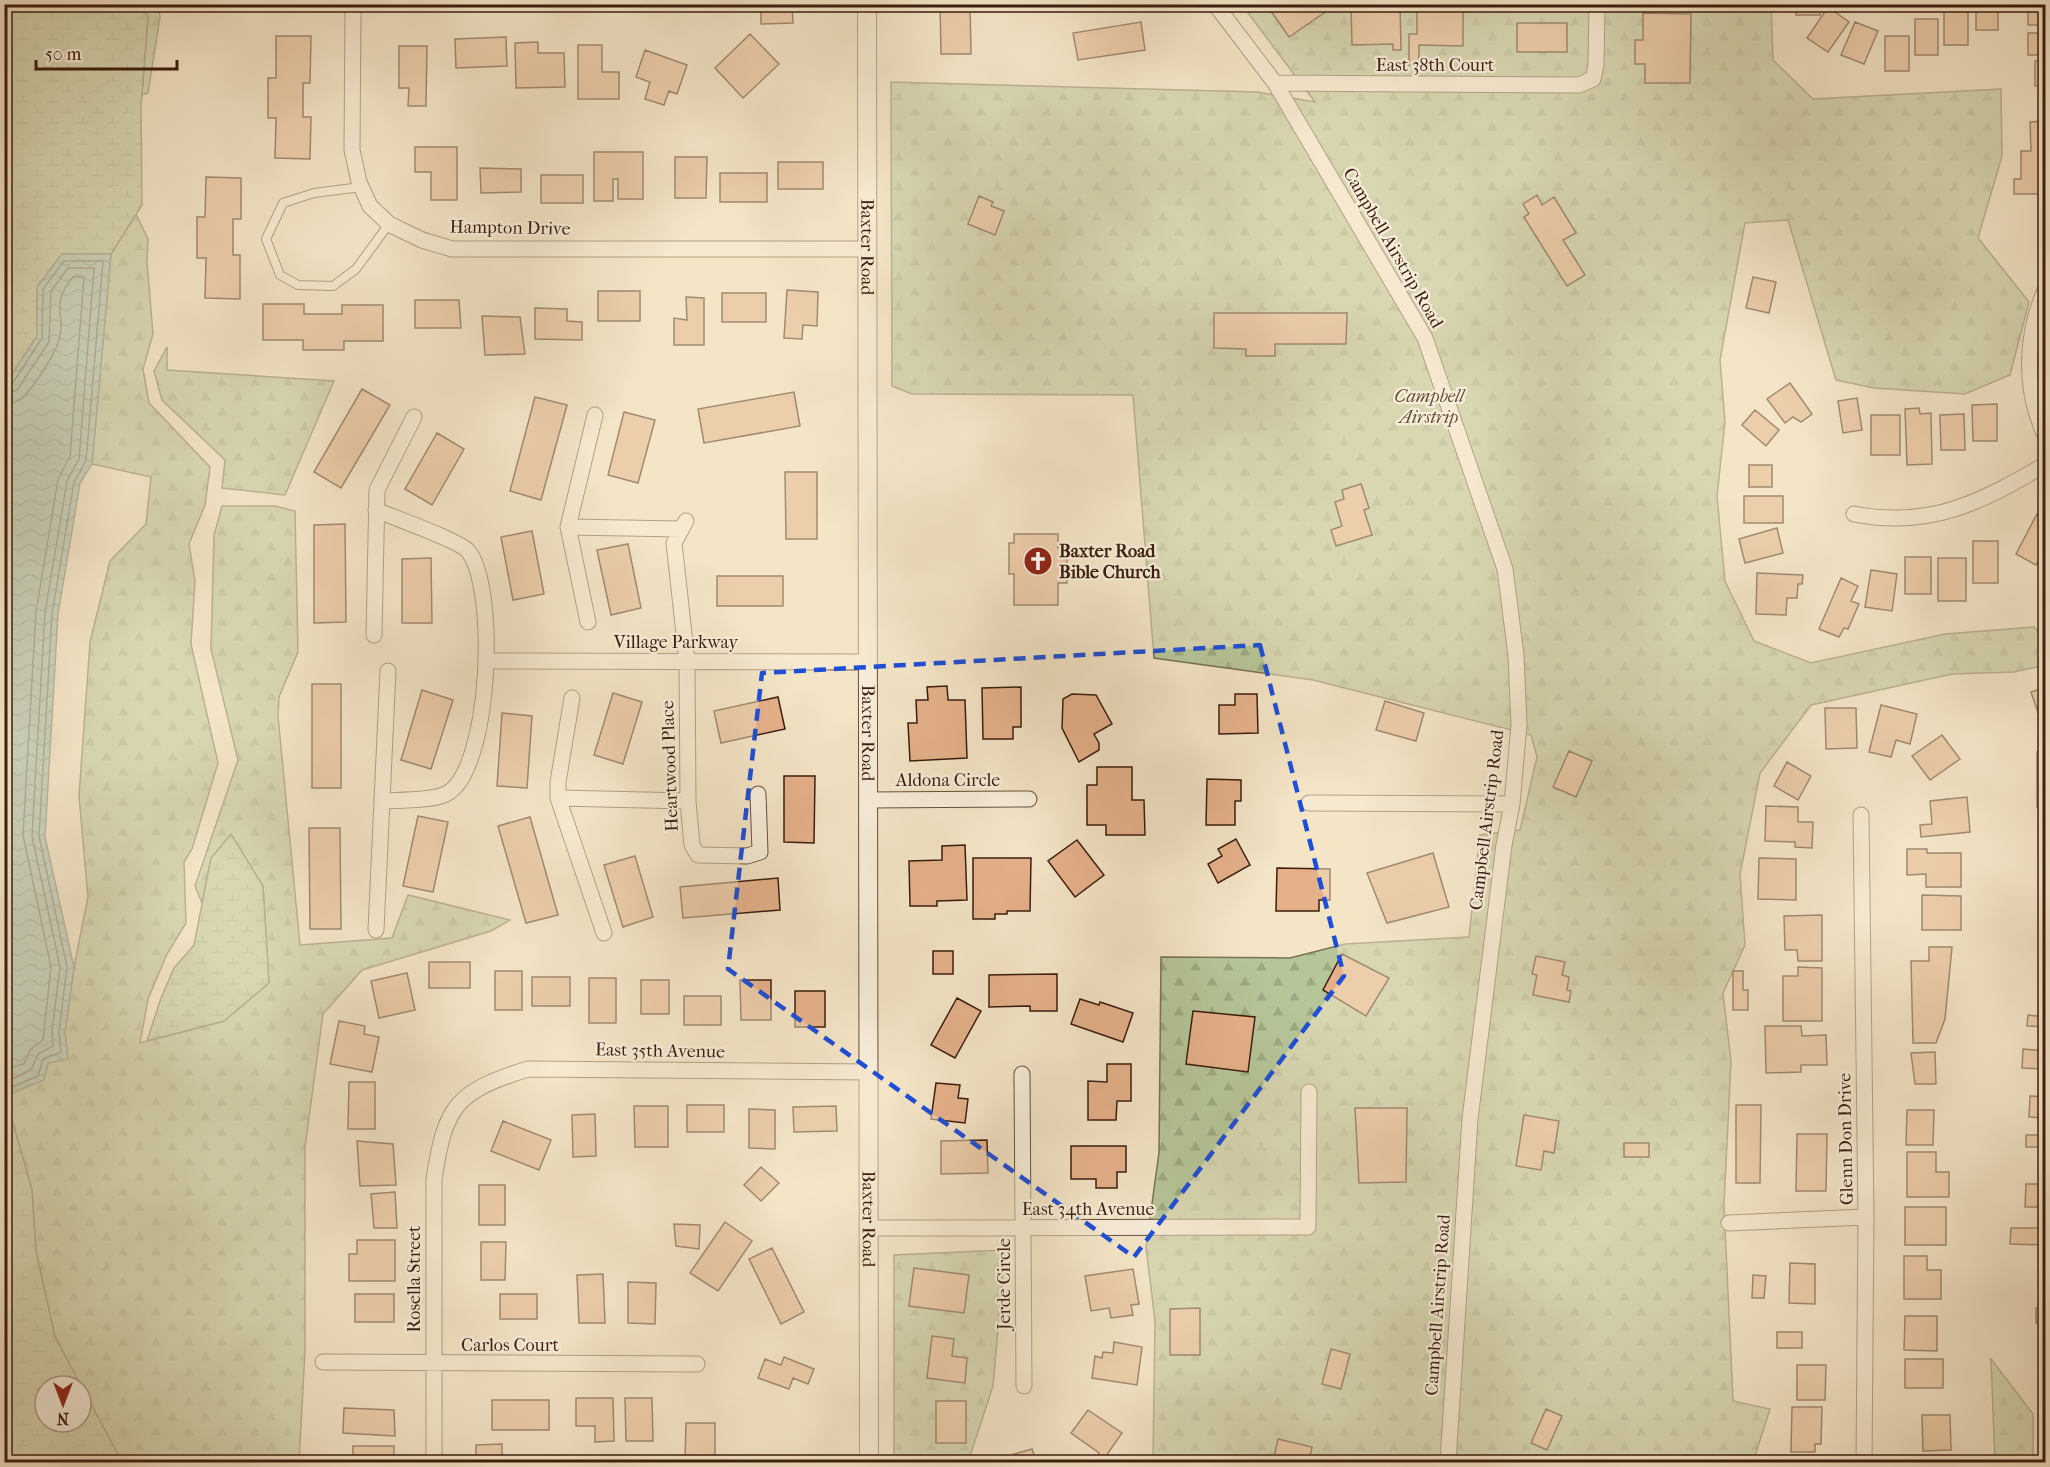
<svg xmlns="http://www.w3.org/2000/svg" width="2050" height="1467" font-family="'IM FELL French Canon',serif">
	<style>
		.forest { fill: url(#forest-firs); stroke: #787254; stroke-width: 1.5 }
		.wetland { fill: url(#wetland-marsh); stroke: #787254; stroke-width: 1.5; fill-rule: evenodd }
		.water { fill: url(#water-waves); stroke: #757e72; stroke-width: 1.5 }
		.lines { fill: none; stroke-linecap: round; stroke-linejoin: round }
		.shore { stroke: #6c6e61; stroke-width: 1.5 }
		.building { fill: #e5b18b; stroke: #3b1d0e; stroke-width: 1.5 }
		.service-casing { stroke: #694f3c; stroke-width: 10 }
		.minor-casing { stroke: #694f3c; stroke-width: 17 }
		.tertiary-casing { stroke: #694f3c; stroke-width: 20 }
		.service { stroke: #f8eedb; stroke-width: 8 }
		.minor { stroke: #f8eedb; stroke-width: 15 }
		.tertiary { stroke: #f8eedb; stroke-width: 18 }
		.marked { fill: none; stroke: #1d4ed8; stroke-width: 4.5; stroke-dasharray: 12 8; stroke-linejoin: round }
		.labels { text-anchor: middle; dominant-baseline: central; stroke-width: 4.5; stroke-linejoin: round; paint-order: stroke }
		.street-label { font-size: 18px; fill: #3b1d0e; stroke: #f8eedb }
		.park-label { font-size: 18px; font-style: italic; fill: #605038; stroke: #f8eedb }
		.poi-label { font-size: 18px; font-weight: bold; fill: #3b1d0e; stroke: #f8eedb; text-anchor: start }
	</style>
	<defs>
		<pattern id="forest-firs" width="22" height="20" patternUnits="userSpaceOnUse" patternTransform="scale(1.5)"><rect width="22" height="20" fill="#b6c699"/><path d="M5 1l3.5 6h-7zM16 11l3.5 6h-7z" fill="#9daa83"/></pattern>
		<pattern id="wetland-marsh" width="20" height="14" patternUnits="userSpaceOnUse" patternTransform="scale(1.5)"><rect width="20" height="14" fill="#b6c699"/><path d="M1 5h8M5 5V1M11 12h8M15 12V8" fill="none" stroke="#9daa83"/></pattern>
		<pattern id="water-waves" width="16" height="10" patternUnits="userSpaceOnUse" patternTransform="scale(1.5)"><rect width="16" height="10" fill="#9cbfb4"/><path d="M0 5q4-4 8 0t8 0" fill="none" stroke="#809b91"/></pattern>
	</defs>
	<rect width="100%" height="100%" fill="#f4e5c7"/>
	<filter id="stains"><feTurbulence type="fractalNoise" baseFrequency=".00333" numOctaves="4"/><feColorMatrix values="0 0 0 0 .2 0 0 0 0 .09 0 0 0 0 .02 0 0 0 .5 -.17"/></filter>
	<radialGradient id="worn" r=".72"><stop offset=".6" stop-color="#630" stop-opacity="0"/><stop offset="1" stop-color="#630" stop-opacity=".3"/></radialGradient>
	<!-- forest -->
	<path class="forest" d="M1771,4L1773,60L1813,99L2001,89L2002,156L1978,238L2029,302L2010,375L1965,394L1874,388L1836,380L1788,220L1745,223L1720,360L1725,422L1717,496L1725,581L1754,641L1811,663L1945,634L2034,627L2046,640L2045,665L2014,672L1952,674L1811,705L1760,773L1740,874L1745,945L1723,993L1731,1061L1724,1205L1733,1401L1770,1409L1753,1462H1153L1155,1321L1146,1247L1159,1153L1161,957L1290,958L1345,944L1469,937L1480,835L1520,830L1537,757L1531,735L1313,680L1154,658L1133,395L912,394L892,386L891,82L1257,92L1315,102L1242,5Z
		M138,5H158L160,17L148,93L142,95L148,17Z
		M136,214L148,239L147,262L153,334L143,369L149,403L210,467L205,505L189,544L195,581L191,644L218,763L192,849L184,862L186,923L167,954L148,999L140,1043L224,1021L269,983L263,886L231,835L211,858L202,903L195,886L238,760L211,649L214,535L222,506H275L295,511L298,652L279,697L278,716L300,945L392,938L408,895L510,920L491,931L362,970L323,1014L305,1147V1351L299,1462H122L55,1337L36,1251L32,1190L13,1123L5,1116L4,1090L10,1094L48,1063L68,1059L65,1033L74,967L88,897L79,796L90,642L110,561L146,524L151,477L92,464L111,254Z
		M167,347V370L334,381L285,495L222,488L225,460L162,400L154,371Z
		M1005,1250L993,1386L968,1462H894V1255Z
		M1991,1359L2033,1414V1462H1995Z"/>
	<!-- wetland -->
	<path class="wetland" d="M5,5H138L148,17L141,106L142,205L111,254H62L37,287V336L5,385Z
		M231,834L263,886L269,983L224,1021L147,1041L161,998L174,968L194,945L211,858Z
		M5,1116L13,1123L32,1190L36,1251L55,1337L122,1462H5ZM45,1386H81V1422H45Z"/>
	<!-- water -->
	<path class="water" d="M62,254H111L92,464L80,483L58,614L45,837L74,967L65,1033L68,1059L48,1063L44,1080L10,1094L4,1090L5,385L37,336V287Z"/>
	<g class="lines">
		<!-- shore -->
		<path class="shore" d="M4,387L12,384L42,338L43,289L64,261H103L86,461L74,482L52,614L39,836L67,967L59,1032L61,1052L43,1059L38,1076L12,1087L4,1086
			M4,395L17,390L49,342L51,291L68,268H94L79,459L67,481L45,613L32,836L60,967L52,1031L53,1046L38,1054L31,1070L12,1079L4,1078
			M4,404C11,404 17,402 22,398C32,389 54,356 58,343C68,315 48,307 73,277H84L70,456L58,479L36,612L23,835L51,967L43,1040L30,1050L24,1064L4,1069"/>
	</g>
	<!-- building -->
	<path class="building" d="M761,4H792L793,23L761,24Z
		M940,4H970L971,54H941Z
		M1058,4H1104L1059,10Z
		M1279,4H1337L1289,37L1271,11Z
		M1351,4H1400L1401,50H1393V44L1352,45Z
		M1417,4H1463V46L1419,45V65H1409V34H1417Z
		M1796,4H1820V15H1796Z
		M1944,4H1968V45H1944Z
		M1976,4H1998V30H1976Z
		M2028,4H2046V25H2028Z
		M1828,7L1849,22L1828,52L1807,38Z
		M1643,13L1691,14L1690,83H1645V64H1635V40H1643Z
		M1915,19H1938V55H1915Z
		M1141,22L1145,50L1078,60L1073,33Z
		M1855,22L1878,31L1864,64L1841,55Z
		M1517,23H1567V52H1517Z
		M2028,33H2046V55H2028Z
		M750,34L779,64L743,98L715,68Z
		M276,36H311L310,83H303V117H311L310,159L275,158L276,118H268V78H276Z
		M1885,36H1909V71H1885Z
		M506,37L507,66L456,68L455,39Z
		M538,42V53H564L565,87L516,88L515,43Z
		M578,45H602V72H619V99H578Z
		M399,46H427L426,106H408L409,88H399Z
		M645,50L687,65L677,94L669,91L664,105L645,99L650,82L636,77Z
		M2035,61H2046V86H2035Z
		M2039,90L2046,91V116H2039Z
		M2046,121V194H2014V179H2021V151H2031L2030,122Z
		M415,147H457V200H431V172H415Z
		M594,152H643V199H618V179H613V201H594Z
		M675,157H707L706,198H675Z
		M778,162H823V189H778Z
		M480,168L521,169V192L481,193Z
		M720,173H767V202H720Z
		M541,175H583V203H541Z
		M206,177L241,178V219H233V255H240V299L205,298L206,258H197V217H205Z
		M1537,195L1542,205L1554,197L1576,233L1563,240L1585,275L1567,286L1524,217L1529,214L1523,204Z
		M979,196L993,202L991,206L1004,211L995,235L968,224Z
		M1753,277L1776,282L1769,313L1746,308Z
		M787,290L818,292L817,326L803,325L802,339L784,338Z
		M598,291H640V321H598Z
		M722,293H766V322H722Z
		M686,297L704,298V345H674V318L687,320Z
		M415,300H459L461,328H415Z
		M263,304H304V314H342V305H383V341H344V350H303V340H263Z
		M535,308L567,309V321L582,322V340L535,339Z
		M1214,313H1347L1346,344H1275V356H1246V349L1214,348Z
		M482,316L520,317L525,354L485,355Z
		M1790,383L1812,414L1801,422L1793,417L1785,423L1767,399Z
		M362,389L390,405L341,488L314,472Z
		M794,392L800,426L704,443L698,409Z
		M535,397L567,405L541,500L510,491Z
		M1857,398L1862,430L1843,433L1838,401Z
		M1997,404V441H1973L1972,405Z
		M1919,408L1920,414L1931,413L1932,464L1907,465L1905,409Z
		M1755,410L1779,430L1766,446L1742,425Z
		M624,412L655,420L638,483L608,475Z
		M1964,414L1965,450H1941L1940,415Z
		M1871,415H1900V455H1871Z
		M437,433L464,449L432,505L405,489Z
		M1749,465H1772V487H1749Z
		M785,472H817V539H786Z
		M1361,484L1369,508L1364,510L1372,535L1336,546L1331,530L1342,526L1335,502L1344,499L1342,490Z
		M1744,496H1783V523H1744Z
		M2037,514L2046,519V547L2036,565L2016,554Z
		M345,524L346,622L314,623V525Z
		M1777,528L1783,553L1745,563L1739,539Z
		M532,531L544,594L513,600L501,537Z
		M1014,534H1058V548H1067V583H1058V605H1014V574H1009V543H1014Z
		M1973,541H1998V583H1973Z
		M628,544L641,608L611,615L597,550Z
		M1905,557H1931V594H1905Z
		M431,558L432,623H402V559Z
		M1938,558H1966V601H1938Z
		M1871,570L1897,574L1892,611L1865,607Z
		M1757,573L1803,575L1802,584H1798L1797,598H1787L1786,615L1756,614Z
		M717,576H783V606H717Z
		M1841,578L1858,586L1851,601L1859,604L1848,629L1844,628L1839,637L1819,629Z
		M312,684H341V788H312Z
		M947,686L948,700H965L967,758L910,761L908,723H917L916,700H928L927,687Z
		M1021,687V727H1013V739H983L982,688Z
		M2046,687V735L2031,692Z
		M422,690L453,700L431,769L401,760Z
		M613,693L642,702L623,764L594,755Z
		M1072,694L1096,695L1112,724L1094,734L1099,743V750L1079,762L1062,728L1063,699Z
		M1235,694H1257L1258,733L1219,734V705H1235Z
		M778,697L785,729L721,743L714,711Z
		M1385,701L1424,713L1416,741L1376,730Z
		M1881,705L1917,714L1910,744L1896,740L1891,757L1869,752Z
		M1825,708H1856L1857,748L1826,749Z
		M502,713L532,716L527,788L497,786Z
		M1942,735L1960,759L1930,780L1912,756Z
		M1569,751L1592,761L1576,797L1553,787Z
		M2037,752H2046V807H2037Z
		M1787,762L1811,776L1798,800L1774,786Z
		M1097,767H1132V800H1144L1145,835H1106V825H1087V785H1097Z
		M784,776H815L814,843L784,842Z
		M1207,779L1241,780V801H1235V825H1206Z
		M1967,797L1970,832L1921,837L1920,825L1932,824L1930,801Z
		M1766,806L1798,807V822H1813L1812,848L1795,847V842L1765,841Z
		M418,816L448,822L433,892L403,886Z
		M530,817L558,915L526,923L498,826Z
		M309,828H340L341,929H310Z
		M1236,839L1250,865L1218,883L1208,864L1222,856L1218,849Z
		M1077,840L1104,875L1075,897L1048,861Z
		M965,845L967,900L937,901V906H910L909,861L942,860V846Z
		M1907,849H1927V853H1961V887H1926V874L1907,875Z
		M1433,853L1449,907L1387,923L1367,873Z
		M635,856L653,917L623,927L604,865Z
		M973,858H1031L1030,911H1007V914H995V919H973Z
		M1759,858L1796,859V900L1758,899Z
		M1277,868L1330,869V900H1319V911H1276Z
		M778,878L780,910L683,918L680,887Z
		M2046,882V900L2039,884Z
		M1922,895L1961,896V930H1922Z
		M1822,915V961H1798L1797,950H1785L1784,916Z
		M1929,947H1952L1945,1019L1936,1043H1913L1911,961H1929Z
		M933,951H953V974H933Z
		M1342,954L1389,978L1366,1016L1323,990Z
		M1536,956L1565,962L1562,975L1569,977L1567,990L1571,991L1569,1002L1533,995L1537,975L1532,974Z
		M429,962H470V988H429Z
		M1798,967L1822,968V1021H1783V976H1798Z
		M495,971H522V1010H495Z
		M1733,971H1743V990H1748V1010H1733Z
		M407,973L415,1010L379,1018L371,981Z
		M1057,974V1011H1030V1006L989,1007V975Z
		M532,977H570V1006H532Z
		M589,978H616V1023H589Z
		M641,980H669V1014H641Z
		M740,980H771V1020H741Z
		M795,991H825V1027H795Z
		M684,996H721V1025H684Z
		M957,998L981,1011L955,1058L931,1045Z
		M1080,999L1099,1005L1100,1002L1133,1013L1123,1042L1071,1024Z
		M1193,1011L1255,1017L1248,1072L1186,1064Z
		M2028,1015L2046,1017V1027L2027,1026Z
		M339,1021L365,1026L364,1034L379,1037L372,1072L330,1064Z
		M1765,1026H1801L1802,1036L1826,1035L1827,1065H1801V1072L1766,1073Z
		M2023,1049L2046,1051V1062L2042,1061V1069L2022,1068Z
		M1935,1052L1936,1084H1915L1911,1053Z
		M1107,1064H1131V1101H1117L1116,1120H1088V1081L1107,1082Z
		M349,1082H375V1129H348Z
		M936,1083L960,1085L958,1098L968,1099L965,1123L931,1119Z
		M2030,1096L2046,1097V1118L2029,1117Z
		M687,1105H724V1132H687Z
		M1736,1105H1761L1760,1183H1736Z
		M634,1106H668V1147H635Z
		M836,1106L837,1131L794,1132L793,1107Z
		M1355,1108H1407L1406,1182L1359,1183Z
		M749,1109L775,1110V1149L749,1148Z
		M1907,1110H1934L1933,1145H1906Z
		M595,1114L596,1156L573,1157L572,1115Z
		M1524,1115L1559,1121L1554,1153L1544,1151L1541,1170L1516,1166Z
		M503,1121L551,1140L539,1170L491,1151Z
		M1797,1134H1827L1826,1191H1796Z
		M2026,1135H2046V1147H2026Z
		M987,1140L988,1173L941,1174V1141Z
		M357,1141L393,1144L396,1185L360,1186Z
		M1624,1143H1649V1157H1624Z
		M1071,1146H1126V1172H1117V1188H1096V1179H1071Z
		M1907,1152H1936V1172H1949V1197H1907Z
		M761,1167L779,1183L761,1201L744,1185Z
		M2026,1184H2046V1207H2025Z
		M479,1185H505V1225H479Z
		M395,1192L397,1228H374L371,1194Z
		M1905,1207H1946V1245H1905Z
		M725,1222L752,1241L718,1291L690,1273Z
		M674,1224L700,1225L699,1249L676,1246Z
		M2011,1228H2046V1245L2010,1244Z
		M357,1240H395V1281H349V1254H357Z
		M481,1242H506L505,1280H481Z
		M772,1248L804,1312L781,1324L749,1259Z
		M1904,1256H1927V1270H1941V1299H1904Z
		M1790,1263L1815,1264V1304L1789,1303Z
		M914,1268L969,1275L964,1313L909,1306Z
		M1133,1269L1139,1304L1131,1305L1133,1315L1111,1318L1109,1308L1091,1311L1085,1276Z
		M603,1274L605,1323H579L577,1275Z
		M1753,1275L1766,1276L1764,1298H1752Z
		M628,1282L656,1283L655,1324L628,1323Z
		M355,1294H394V1322H355Z
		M500,1294H537V1319H500Z
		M1200,1308V1355H1170V1309Z
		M2036,1308H2046V1322L2036,1323Z
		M1905,1316H1937V1351L1904,1350Z
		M1777,1332H1802V1348H1777Z
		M932,1336L954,1339L952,1356L967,1358L965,1383L927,1378Z
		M1114,1342L1142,1347L1137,1385L1092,1378L1095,1356L1102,1358L1103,1352L1113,1353Z
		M1331,1349L1350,1354L1341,1389L1322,1384Z
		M784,1357L814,1369L808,1384L793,1378L789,1389L758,1378L765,1359L781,1365Z
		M1905,1359H1943V1388H1905Z
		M1797,1365H1826L1825,1400H1797Z
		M576,1398H613L614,1441L595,1442V1426H576Z
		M625,1398H652L653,1441H626Z
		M492,1400H549V1430H492Z
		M936,1401H966V1443H936Z
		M1792,1407H1822L1821,1444H1815V1452H1791Z
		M344,1408L394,1410L395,1436L343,1433Z
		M1546,1409L1562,1416L1547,1450L1531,1443Z
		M1088,1410L1122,1433L1106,1456L1116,1462H1093L1099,1453L1071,1433Z
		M1922,1415H1950L1951,1450L1923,1451Z
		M686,1423H715V1462H685Z
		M1278,1439L1312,1447L1309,1462H1273Z
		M502,1444V1462H476V1445Z
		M353,1446H394V1462H353Z
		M1032,1449L1037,1462H1012L1011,1455Z
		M1789,1457H1823V1462H1789Z"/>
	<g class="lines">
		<!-- service casing -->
		<g class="service-casing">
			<path id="service" d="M361,187L314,193L283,203L266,239L280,275L298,285L333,286L356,269L389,224"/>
		</g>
		<!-- minor casing -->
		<g class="minor-casing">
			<path id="minor" d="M353,4L352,150L359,182L370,206L389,224L422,240L452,249H866
				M1215,4L1275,83L1425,338L1505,569L1516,655L1519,725L1512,804L1504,845L1470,1119L1448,1462
				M1275,83L1579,85L1593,79L1596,65L1597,4
				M2046,288C2025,334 2023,391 2046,437
				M376,510C392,517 460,541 468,551C498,587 491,772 446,794C431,801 399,800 382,801
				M1854,514C1930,529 1982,502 2046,464
				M686,521L674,543L687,661L688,801L692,845L698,855L747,856L760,852L758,794
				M568,527L681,529
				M588,622L568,527L595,415
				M374,635L377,490L414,417
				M486,661L867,662
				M572,698L558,782V798L604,933
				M558,798L688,801
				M867,800L1029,799
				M1309,803L1512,804
				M1861,815L1866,1217L1864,1462
				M376,930L388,671
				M1022,1074L1024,1386
				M1729,1223L1866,1217
				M869,1228L1308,1227L1309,1092
				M323,1362L697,1364
				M434,1462V1179C445,1105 457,1091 528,1069L869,1072"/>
		</g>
		<!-- tertiary casing -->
		<g class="tertiary-casing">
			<g id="tertiary">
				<path id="s1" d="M867,4L869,1462"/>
			</g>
		</g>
		<!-- service -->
		<use href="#service" class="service"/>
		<!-- minor -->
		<use href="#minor" class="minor"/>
		<!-- tertiary -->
		<use href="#tertiary" class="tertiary"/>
	</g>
	<!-- marked area -->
	<path d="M0 0H2050V1467H0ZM1260,645L1344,976L1134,1257L728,969L762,673Z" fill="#f4e5c7" fill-opacity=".55" fill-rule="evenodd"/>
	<path class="marked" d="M1260,645L1344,976L1134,1257L728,969L762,673Z"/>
	<!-- icons -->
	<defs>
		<g id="church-disc" transform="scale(1.5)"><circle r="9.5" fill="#8f2418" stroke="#f8eedb"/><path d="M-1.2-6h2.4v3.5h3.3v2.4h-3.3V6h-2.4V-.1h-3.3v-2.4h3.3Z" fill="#fff"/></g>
	</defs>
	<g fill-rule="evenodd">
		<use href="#church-disc" x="1038" y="561"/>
	</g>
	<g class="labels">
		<!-- street labels -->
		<g class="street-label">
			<text x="1435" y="65">East 38th Court</text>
			<text transform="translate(510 228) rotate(1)">Hampton Drive</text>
			<text stroke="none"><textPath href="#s1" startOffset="243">Baxter Road</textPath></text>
			<text transform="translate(1393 248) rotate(60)">Campbell Airstrip Road</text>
			<text x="676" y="642">Village Parkway</text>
			<text stroke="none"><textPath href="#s1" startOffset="729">Baxter Road</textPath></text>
			<text transform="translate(670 766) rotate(-92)">Heartwood Place</text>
			<text x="948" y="780">Aldona Circle</text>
			<text transform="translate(1487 820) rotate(-83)">Campbell Airstrip Road</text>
			<text transform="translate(660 1051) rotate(1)">East 35th Avenue</text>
			<text transform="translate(1846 1139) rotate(-91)">Glenn Don Drive</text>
			<text x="1088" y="1209">East 34th Avenue</text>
			<text stroke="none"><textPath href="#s1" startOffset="1215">Baxter Road</textPath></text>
			<text transform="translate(414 1279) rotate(-90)">Rosella Street</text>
			<text transform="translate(1004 1284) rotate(-90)">Jerde Circle</text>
			<text transform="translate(1438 1305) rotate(-86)">Campbell Airstrip Road</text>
			<text x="510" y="1345">Carlos Court</text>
		</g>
		<!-- park labels -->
		<g class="park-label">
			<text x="1429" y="396">Campbell<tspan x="1429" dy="21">Airstrip</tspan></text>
		</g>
		<!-- poi labels -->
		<g class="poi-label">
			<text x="1059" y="551">Baxter Road<tspan x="1059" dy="21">Bible Church</tspan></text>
		</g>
	</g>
	<!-- margin -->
	<rect width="2050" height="1467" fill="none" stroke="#f4e5c7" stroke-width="24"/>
	<rect x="6" y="6" width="2038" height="1455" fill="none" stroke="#3b1d0e" stroke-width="3"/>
	<rect x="12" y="12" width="2026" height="1443" fill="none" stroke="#3b1d0e" stroke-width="1.5"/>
	<!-- north arrow -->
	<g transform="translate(63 1404) rotate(180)"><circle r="28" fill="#f8eedb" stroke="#ac9a89" stroke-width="1.5"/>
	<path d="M0-4.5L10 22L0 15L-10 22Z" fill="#8f2418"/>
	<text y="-9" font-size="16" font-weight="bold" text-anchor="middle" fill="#3b1d0e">N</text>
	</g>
	<!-- scale -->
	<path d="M36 60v9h141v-9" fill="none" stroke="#3b1d0e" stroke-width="3"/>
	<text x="45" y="60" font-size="18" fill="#3b1d0e" stroke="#f8eedb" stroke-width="4.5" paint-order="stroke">50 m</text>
	<rect width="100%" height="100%" filter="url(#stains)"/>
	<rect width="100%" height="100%" fill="url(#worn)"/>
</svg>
